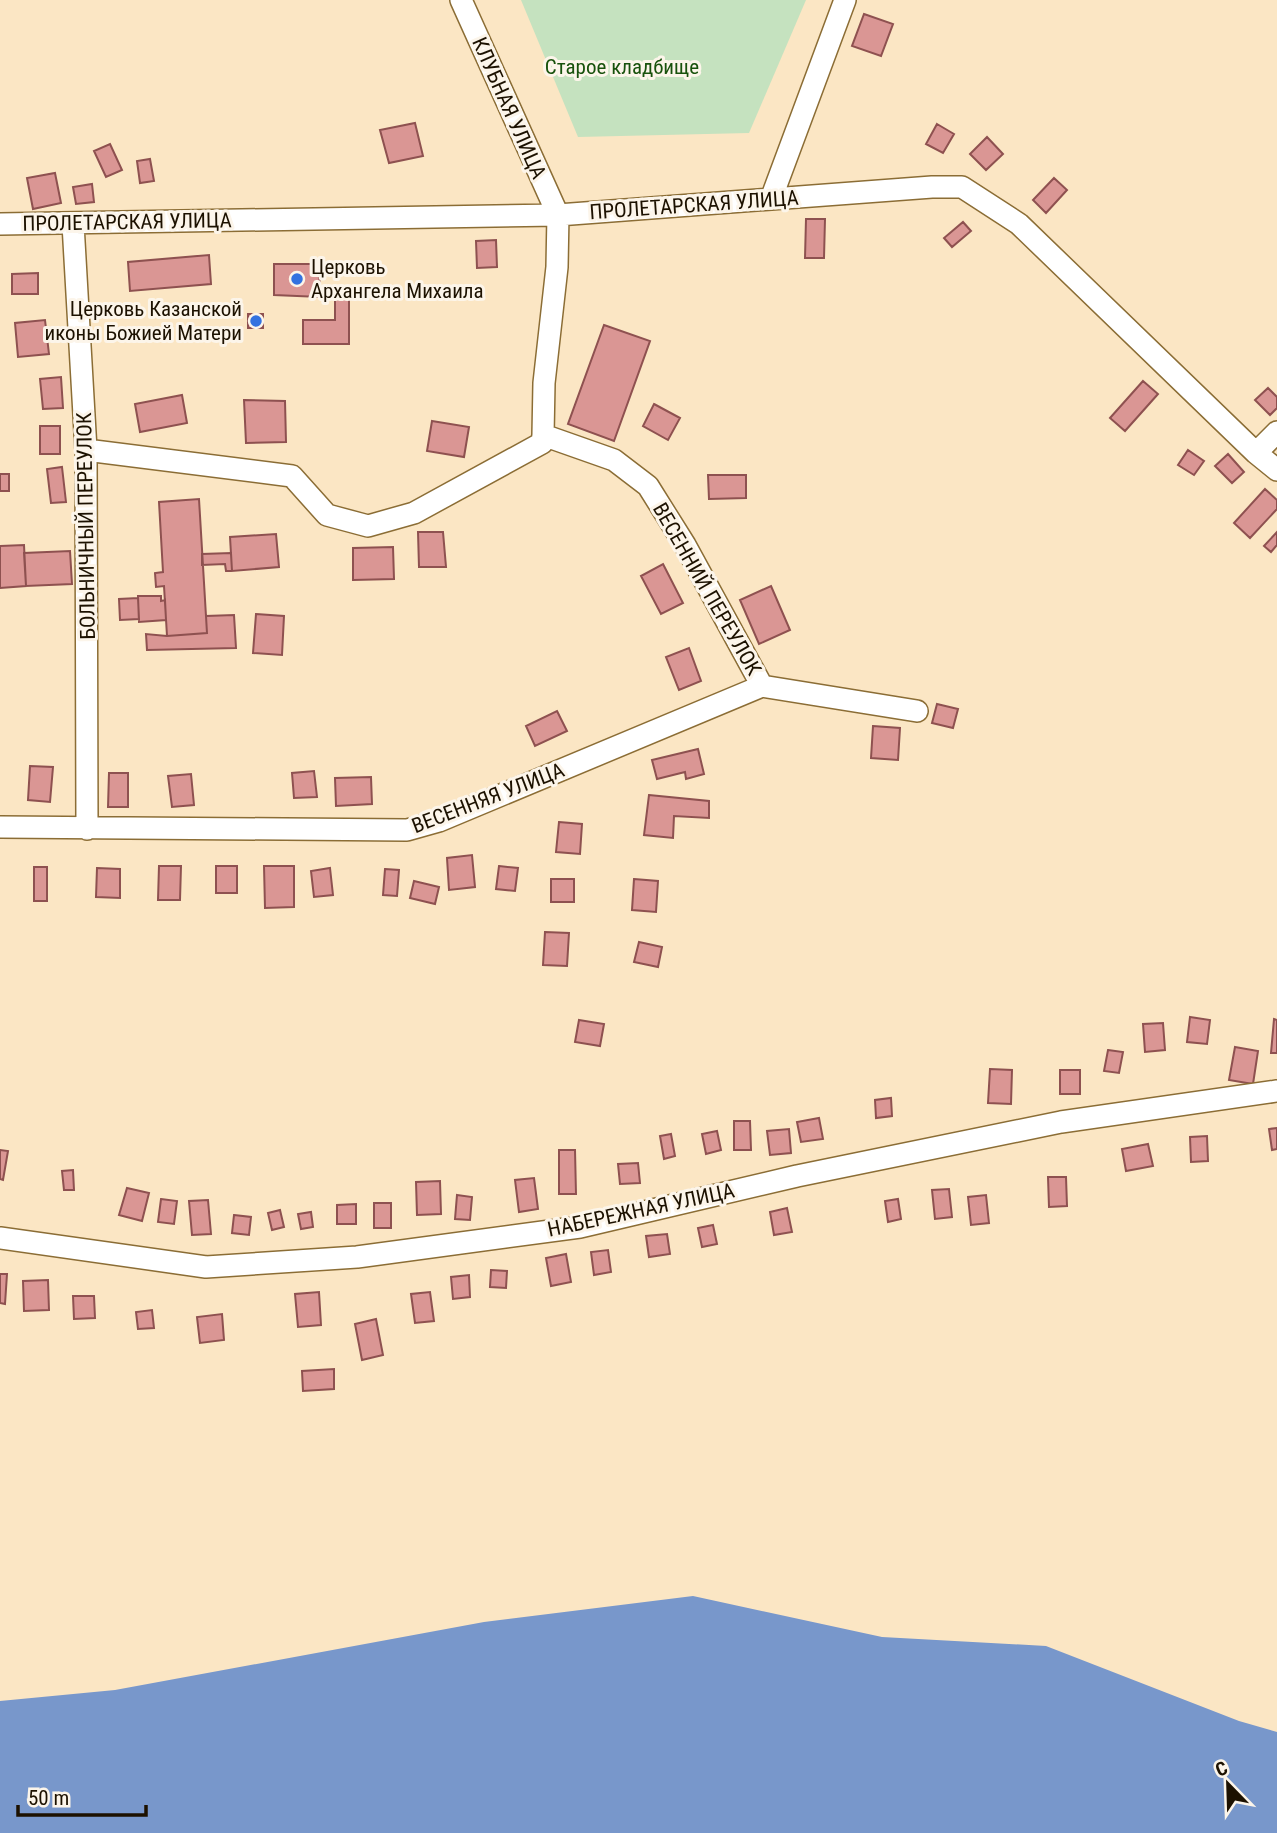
<svg xmlns="http://www.w3.org/2000/svg" width="1277" height="1833" font-family="'Roboto Condensed',sans-serif">
	<style>
		.green { fill: #c5e2bf }
		.water { fill: #7897cb }
		.building { fill: #da9694; stroke: #8e5150; stroke-width: 2 }
		.lines { fill: none; stroke-linecap: round; stroke-linejoin: round }
		.street-casing { stroke: #8b6d35; stroke-width: 24 }
		.street { stroke: #fff; stroke-width: 21 }
		.poi-dot { fill: #3372e0; stroke: #fcf5ea; stroke-width: 2.5 }
		.labels { text-anchor: middle; dominant-baseline: central; stroke-width: 6; stroke-linejoin: round; paint-order: stroke }
		.park-label { font-size: 21px; fill: #18520c; stroke: #fcf5ea }
		.street-label { font-size: 21px; fill: #1c1100; stroke: #fcf5ea }
		.poi-label { font-size: 21px; fill: #1c1100; stroke: #fcf5ea; text-anchor: start }
	</style>
	<rect width="100%" height="100%" fill="#fbe6c4"/>
	<!-- green -->
	<path class="green" d="M521,0H806L749,133L578,137Z"/>
	<!-- water -->
	<path class="water" d="M693,1596L882,1637L1046,1646L1239,1721L1277,1732V1833H0V1701L115,1690L484,1622Z"/>
	<!-- building -->
	<path class="building" d="M864,14L893,24L881,56L852,46Z
		M415,123L423,156L389,163L380,130Z
		M937,124L954,134L943,153L926,144Z
		M987,137L1003,154L986,170L970,154Z
		M110,144L122,170L106,177L94,151Z
		M150,159L154,181L140,183L137,161Z
		M55,173L61,203L33,209L27,178Z
		M1054,178L1067,190L1046,213L1033,200Z
		M92,184L94,202L76,204L73,187Z
		M806,219H825L824,258H805Z
		M963,222L971,231L952,247L944,238Z
		M496,240L497,267L477,268L476,241Z
		M209,255L211,284L130,291L128,262Z
		M274,264H319L320,297L274,295Z
		M38,273V294H12V274Z
		M335,288H349V344H303V320H335Z
		M248,314H263V328H248Z
		M45,320L49,354L18,357L15,323Z
		M604,325L650,341L614,441L568,424Z
		M61,377L63,408L43,409L40,379Z
		M1143,381L1158,394L1125,431L1110,418Z
		M1268,388L1277,397V408L1270,415L1255,400Z
		M182,395L187,423L140,432L135,404Z
		M244,400L285,401L286,442L246,443Z
		M654,404L680,418L668,440L643,426Z
		M432,421L469,427L464,457L427,451Z
		M40,426H60V454H40Z
		M1188,450L1204,461L1194,475L1178,465Z
		M1228,454L1244,472L1232,483L1215,466Z
		M62,467L66,502L51,503L47,469Z
		M0,474H9V491H0Z
		M708,475H746V498L709,499Z
		M1265,489L1277,500V509L1250,538L1234,523Z
		M199,499L207,633L167,636L164,586L156,587L155,573L163,572L159,502Z
		M418,532H443L446,567H419Z
		M1277,532V545L1271,552L1264,546Z
		M276,534L279,567L232,571L230,537Z
		M24,545L26,586L0,588V546Z
		M393,547L394,579L353,580V548Z
		M70,551L72,584L26,586L24,553Z
		M231,553L232,571H226L225,564L202,565V554Z
		M663,564L683,603L661,614L641,576Z
		M771,586L790,630L759,644L740,600Z
		M138,596H161V601L165,600L166,620L139,622Z
		M138,598L139,619L120,620L119,599Z
		M256,614L284,616L282,655L253,653Z
		M234,615L236,648L147,650L146,634L167,636L207,633L206,616Z
		M689,648L701,681L679,690L666,657Z
		M937,704L958,709L953,728L932,723Z
		M557,711L567,731L535,746L526,726Z
		M873,726L900,728L898,760L871,758Z
		M698,749L704,774L686,779L685,772L657,779L652,760Z
		M30,766L53,767L50,802L28,800Z
		M314,771L317,797L294,798L292,773Z
		M109,773H128V807H108Z
		M191,774L194,805L172,807L168,776Z
		M371,777L372,804L336,806L335,778Z
		M649,795L709,801V818L674,816L673,838L644,835Z
		M559,822L582,824L580,854L556,852Z
		M472,855L475,887L449,890L447,858Z
		M159,866H181L180,900H158Z
		M216,866H237V893H216Z
		M264,866H294V907L265,908Z
		M499,866L518,868L515,891L496,889Z
		M34,867H47V901H34Z
		M97,868L120,869V898L96,897Z
		M330,868L333,895L314,897L311,871Z
		M385,869L399,870L397,896L383,895Z
		M551,879H574V902H551Z
		M634,879L658,881L656,912L632,910Z
		M414,881L439,887L435,904L410,898Z
		M545,932L569,933L567,966L543,965Z
		M639,942L662,947L658,967L634,962Z
		M1190,1017L1210,1020L1207,1044L1187,1042Z
		M1274,1019L1277,1020V1053H1271Z
		M579,1020L604,1024L600,1046L575,1042Z
		M1163,1023L1165,1050L1145,1052L1143,1024Z
		M1235,1047L1258,1051L1253,1084L1229,1080Z
		M1108,1050L1123,1052L1119,1073L1104,1071Z
		M990,1069L1012,1070L1011,1104L988,1103Z
		M1060,1070H1080V1094H1060Z
		M891,1098L892,1116L876,1118L875,1100Z
		M819,1118L823,1139L801,1142L797,1122Z
		M734,1121H750L751,1150H734Z
		M1277,1128V1149L1272,1150L1269,1129Z
		M789,1129L791,1153L770,1155L767,1131Z
		M717,1131L721,1150L706,1154L702,1134Z
		M671,1134L675,1156L664,1159L660,1136Z
		M1207,1136L1208,1161L1191,1162L1190,1137Z
		M1148,1144L1153,1166L1126,1171L1122,1149Z
		M0,1150L8,1151L3,1180L0,1179Z
		M559,1150H575L576,1194H559Z
		M638,1163L640,1183L620,1184L618,1164Z
		M73,1170L74,1190H64L62,1171Z
		M1048,1177H1066L1067,1206L1049,1207Z
		M534,1178L538,1209L519,1212L515,1180Z
		M440,1181L441,1214L417,1215L416,1182Z
		M127,1188L149,1193L142,1221L119,1215Z
		M949,1189L952,1217L935,1219L932,1190Z
		M457,1195L472,1197L470,1220L455,1219Z
		M986,1195L989,1223L971,1225L968,1197Z
		M161,1199L177,1201L174,1224L158,1222Z
		M898,1199L901,1219L888,1222L885,1201Z
		M208,1200L211,1234L192,1235L189,1201Z
		M374,1203H391V1228H374Z
		M356,1204V1224H337V1205Z
		M787,1208L792,1232L774,1235L770,1212Z
		M280,1210L284,1227L272,1230L268,1213Z
		M311,1212L313,1227L301,1229L298,1214Z
		M234,1215L251,1217L249,1235L232,1233Z
		M713,1225L717,1244L702,1247L698,1228Z
		M667,1234L670,1254L649,1257L646,1236Z
		M608,1250L611,1272L594,1275L591,1252Z
		M566,1254L571,1282L551,1286L546,1258Z
		M491,1270L507,1271L506,1288L490,1287Z
		M0,1274H7L5,1304L0,1303Z
		M469,1275L470,1297L453,1299L451,1277Z
		M48,1280L49,1310L24,1311L23,1281Z
		M319,1292L321,1325L298,1327L295,1294Z
		M430,1292L434,1321L415,1323L411,1294Z
		M73,1296H94L95,1318L74,1319Z
		M152,1310L154,1328L138,1329L136,1312Z
		M222,1314L224,1340L200,1343L197,1317Z
		M376,1319L383,1355L362,1360L355,1324Z
		M334,1369V1389L303,1391L302,1371Z"/>
	<g class="lines">
		<!-- street casing -->
		<g class="street-casing">
			<path id="street" d="M461,0L558,215L557,267L544,383L543,435L614,460L648,486L685,545L762,686
				M771,199L845,0
				M0,224L558,215L932,187H962L1019,224L1256,453L1277,470
				M73,224L86,450L87,829
				M86,450L292,476L327,515L368,526L414,513L542,443L543,435
				M1256,453L1277,432
				M0,827L407,830L439,821L762,686L917,711
				M0,1238L206,1267L357,1257L580,1227L797,1176L1061,1122L1277,1091"/>
		</g>
		<!-- street -->
		<use href="#street" class="street"/>
	</g>
	<!-- markers -->
	<g class="poi-dot">
		<circle cx="297" cy="279" r="7"/>
		<circle cx="256" cy="321" r="7"/>
	</g>
	<g class="labels">
		<!-- park labels -->
		<g class="park-label">
			<text x="622" y="67">Старое кладбище</text>
		</g>
		<!-- street labels -->
		<g class="street-label">
			<text transform="translate(509 108) rotate(66)">КЛУБНАЯ УЛИЦА</text>
			<text transform="translate(694 205) rotate(-4)">ПРОЛЕТАРСКАЯ УЛИЦА</text>
			<text transform="translate(127 222) rotate(-1)">ПРОЛЕТАРСКАЯ УЛИЦА</text>
			<text transform="translate(86 526) rotate(-91)">БОЛЬНИЧНЫЙ ПЕРЕУЛОК</text>
			<text transform="translate(707 589) rotate(60)">ВЕСЕННИЙ ПЕРЕУЛОК</text>
			<text transform="translate(488 798) rotate(-21)">ВЕСЕННЯЯ УЛИЦА</text>
			<text transform="translate(641 1210) rotate(-12)">НАБЕРЕЖНАЯ УЛИЦА</text>
		</g>
		<!-- poi labels -->
		<g class="poi-label">
			<text x="311" y="267">Церковь<tspan x="311" dy="24">Архангела Михаила</tspan></text>
			<text x="242" y="309" text-anchor="end">Церковь Казанской<tspan x="242" dy="24">иконы Божией Матери</tspan></text>
		</g>
	</g>
	<!-- north arrow -->
	<g transform="translate(1228 1784) rotate(337)" stroke="#fcf5ea" stroke-width="5" paint-order="stroke">
	<path d="M0-5L12 26L0 18L-12 26Z" fill="#1c1100"/>
	<text y="-10" font-size="19" font-weight="bold" text-anchor="middle" fill="#1c1100">С</text>
	</g>
	<!-- scale -->
	<path d="M18 1805v10h128v-10" fill="none" stroke="#1c1100" stroke-width="3.5"/>
	<text x="28" y="1805" font-size="21" fill="#1c1100" stroke="#fcf5ea" stroke-width="5" paint-order="stroke">50 m</text>
</svg>
